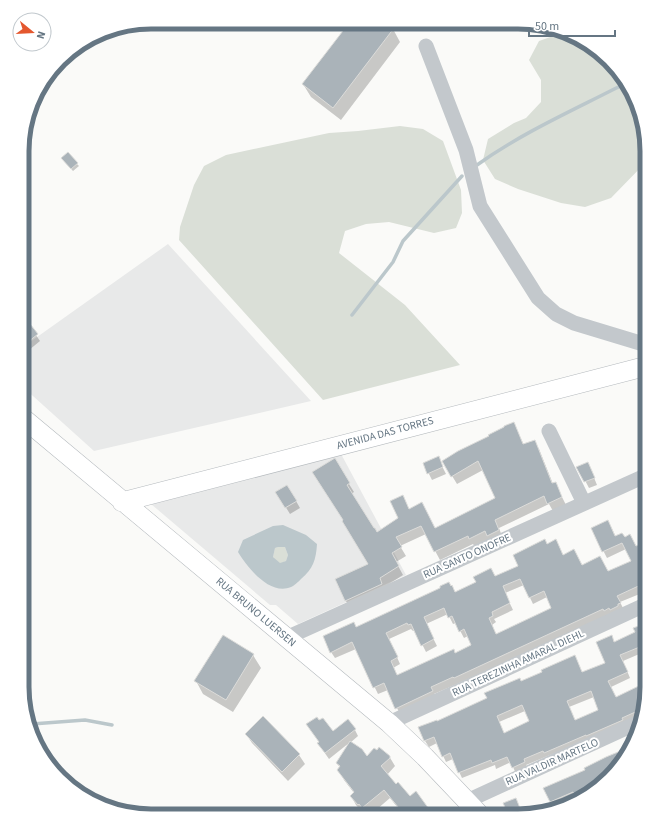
<svg xmlns="http://www.w3.org/2000/svg" width="669" height="838" font-family="'Source Sans 3',sans-serif">
	<style>
		.built { fill: #e8e9e9 }
		.green { fill: #dadfd7 }
		.water { fill: #bbc7cb; fill-rule: evenodd }
		.shadow { fill: #0003; fill-rule: evenodd }
		.lines { fill: none; stroke-linecap: round; stroke-linejoin: round }
		.stream { stroke: #bbc7cb; stroke-width: 3.5 }
		.building { fill: #aab3b9; stroke: #dcdcda; fill-rule: evenodd }
		.major-casing { stroke: #b5babe; stroke-width: 20 }
		.minor { stroke: #c3c8cc; stroke-width: 15 }
		.major { stroke: #fff; stroke-width: 19 }
		.labels { text-anchor: middle; dominant-baseline: central; stroke-width: 4; stroke-linejoin: round; paint-order: stroke }
		.street-label { font-size: 11px; fill: #657683; stroke: #fff }
		.rim { fill: none; stroke: #657683; stroke-width: 5 }
	</style>
	<rect width="100%" height="100%" fill="#fafaf8"/>
	<!-- built -->
	<path class="built" d="M168,244L311,401L94,451L23,387V347Z
		M340,452L406,575L298,624L276,605H270L151,504Z"/>
	<!-- green -->
	<path class="green" d="M562,33L590,44L630,87L647,151V161L611,198L585,207L561,203L518,189L495,179L483,160L488,139L514,123L526,118L541,102V80L529,60L539,41Z
		M400,126L423,129L443,141L461,190L462,213L456,228L434,233L389,222L366,224L345,231L339,253L405,305L460,365L323,400L179,240L180,227L194,185L204,166L226,155L329,133L358,131Z
		M278,547H285L288,555L286,561L279,564L273,557L275,548Z"/>
	<!-- water -->
	<path class="water" d="M283,525L306,535L317,544C316,560 313,569 301,579C298,582 294,586 291,587C270,596 247,567 238,552L243,540L273,526ZM278,547H285L288,555L286,561L280,563L273,557L275,548Z"/>
	<!-- shadow -->
	<path class="shadow" d="M350,23H385L393,29L400,42L341,120L311,97L303,84Z
		M64,161L77,164L79,166L73,171Z
		M25,319L40,341L23,355V321Z
		M513,423L524,445L534,441L539,449L553,484L555,483L566,505L553,511L549,504L499,528L503,539L475,547L473,544L440,560L426,534L400,546L406,556L396,562L403,575L350,609L346,601L369,565L344,521L334,460L354,492L351,494L377,533L400,519L409,510L435,529L497,499L483,470L457,484L443,461Z
		M438,458L446,474L432,480L424,464Z
		M588,463L597,485L589,488L578,467Z
		M277,493L296,501L300,508L290,514Z
		M608,521L616,537L625,538L636,547L647,545V591L620,602L624,610L434,694L436,697L400,714L388,690L378,694L356,649L335,658L331,652L354,623L356,628L455,593L495,577L519,566L547,545L582,566L608,572L633,561L626,549L607,558L592,529ZM524,585L533,604L547,597L553,609L496,635L492,625L496,622L494,619L513,610L505,593ZM448,614L453,624L456,623L464,638L468,636L472,646L455,654L398,676L393,668L400,664L389,639L411,629L413,631L415,630L426,652L437,646L426,624Z
		M647,627V660L644,652L623,661L630,678L611,687L616,698L647,695L639,718L526,765L528,768L516,774L511,762L496,769L495,765L462,778L453,759L446,762L437,743L429,747L425,741L420,728L437,722L521,682L582,673L606,663L611,636L615,642ZM594,697L599,710L575,721L569,707ZM525,711L530,722L504,734L499,722Z
		M253,655L261,668L233,712L203,694L196,681Z
		M355,730L358,736L350,743L367,758L389,756L395,766L387,775L396,786L410,797L398,808L390,798L369,816L365,813L364,814L356,805L351,796L354,793L344,780L339,770L340,768L337,763L349,743L329,759L322,749L332,733Z
		M246,734L299,755L305,764L288,781L252,743Z
		M628,751L625,758L582,799L553,808L545,788Z"/>
	<g class="lines">
		<!-- stream -->
		<path class="stream" d="M477,165C523,132 576,109 626,83
			M352,315L393,262L403,241L462,176
			M32,724L85,720L112,725"/>
	</g>
	<!-- building -->
	<path class="building" d="M349,23H386L394,28L333,108L302,84Z
		M68,152L78,163L71,169L61,158Z
		M23,315L38,334L23,346Z
		M514,422L523,444L535,440L552,483L556,482L562,497L547,504L544,496L495,520L499,530L487,536L485,531L469,539L468,536L434,552L421,526L396,537L402,547L392,553L399,566L380,578L382,584L345,601L335,579L368,564L342,521L343,520L312,472L335,458L350,483L347,485L374,528H375L377,532L398,518L390,501L403,495L409,509L422,502L435,528L495,498L478,461L451,477L442,461L458,451L489,436L488,435L504,427V426Z
		M439,456L443,467L427,474L423,463Z
		M588,462L595,478L584,482L576,467Z
		M287,485L297,501L285,508L275,492Z
		M608,520L615,536L622,533L625,537L630,534L636,546L647,541V582L617,596L621,603L618,604V606L610,610L609,608L604,611L603,609L454,678L453,677L431,687L433,691L395,709L384,683L373,688L352,642L330,653L323,636L354,622L356,627L440,588V586L449,582L451,586L452,585L455,592L476,582L473,577L491,568L495,576L518,566L513,555L545,539L547,544L556,539L563,555L574,549L582,565L600,556L608,571L631,561L622,543L602,552L591,528ZM520,579L529,598L544,591L551,608L496,634L489,618L493,616L492,612L510,603L503,586ZM444,608L448,618L452,616L459,632L464,629L471,645L455,653L454,649L397,675L391,661L398,657L386,633L407,623L408,625L411,624L421,646L434,639L424,617Z
		M647,623V644L620,655L628,672L608,681L616,697L647,682V695L642,709L622,718L623,720L586,736V735L544,753L543,751L524,759L525,762L512,768L507,757L492,763L491,760L458,773L450,753L442,757L434,737L424,741L418,727L437,720V721L487,698L484,693L520,678L521,681L542,672L541,670L575,655L582,672L605,663L596,642L612,635L614,642L635,632L633,628ZM591,691L598,710L575,720L567,701ZM522,705L529,721L504,733L497,716Z
		M223,635L254,654L226,700L194,681Z
		M263,716L300,754L282,772L245,734Z
		M317,717L319,720L323,718L333,731L348,719L356,729L325,753L317,743L319,742L306,724Z
		M350,741L362,749L367,756L374,748L377,750L379,747L390,756V758L381,766L396,784L398,782L410,796L416,791L434,816H387L398,807L384,790L362,808L359,804L358,805L350,796L354,792L337,770L340,766L336,763Z
		M628,750L625,758L593,789L592,787L574,794L573,792L550,802L543,788L585,770L584,768L606,757L618,752V754Z
		M516,798L523,816H509L503,803Z"/>
	<g class="lines">
		<!-- major casing -->
		<g class="major-casing">
			<path id="major" d="M23,418L389,723L425,757L481,816
				M122,502L647,366"/>
		</g>
		<!-- minor -->
		<path class="minor" d="M426,46L466,150L480,206L538,298L556,314L574,323L640,343L647,347
			M549,431L584,503
			M286,638L647,475
			M389,723L647,604
			M467,801L637,723"/>
		<!-- major -->
		<use href="#major" class="major"/>
	</g>
	<g class="labels">
		<!-- street labels -->
		<g class="street-label">
			<text transform="translate(385 433) rotate(-15)">AVENIDA DAS TORRES</text>
			<text transform="translate(467 556) rotate(-24)">RUA SANTO ONOFRE</text>
			<text transform="translate(256 612) rotate(40)">RUA BRUNO LUERSEN</text>
			<text transform="translate(518 663) rotate(-25)">RUA TEREZINHA AMARAL DIEHL</text>
			<text transform="translate(552 762) rotate(-24)">RUA VALDIR MARTELO</text>
		</g>
	</g>
	<!-- crop -->
	<path d="M0 0H669V838H0ZM151 29H518A122 122 0 0 1 640 151V687A122 122 0 0 1 518 809H151A122 122 0 0 1 29 687V151A122 122 0 0 1 151 29Z" fill="#fff" fill-rule="evenodd"/>
	<path class="rim" d="M151 29H518A122 122 0 0 1 640 151V687A122 122 0 0 1 518 809H151A122 122 0 0 1 29 687V151A122 122 0 0 1 151 29Z"/>
	<!-- north arrow -->
	<g transform="translate(32 32) rotate(108)"><circle r="19" fill="#ffffff" stroke="#c1c8cd"/>
	<path d="M0-3L7 15L0 10L-7 15Z" fill="#e4572e"/>
	<text y="-6" font-size="11" font-weight="bold" text-anchor="middle" fill="#657683">N</text>
	</g>
	<!-- scale -->
	<path d="M529 30v6h86v-6" fill="none" stroke="#657683" stroke-width="2"/>
	<text x="535" y="30" font-size="12" fill="#657683" stroke="#ffffff" stroke-width="3" paint-order="stroke">50 m</text>
</svg>
